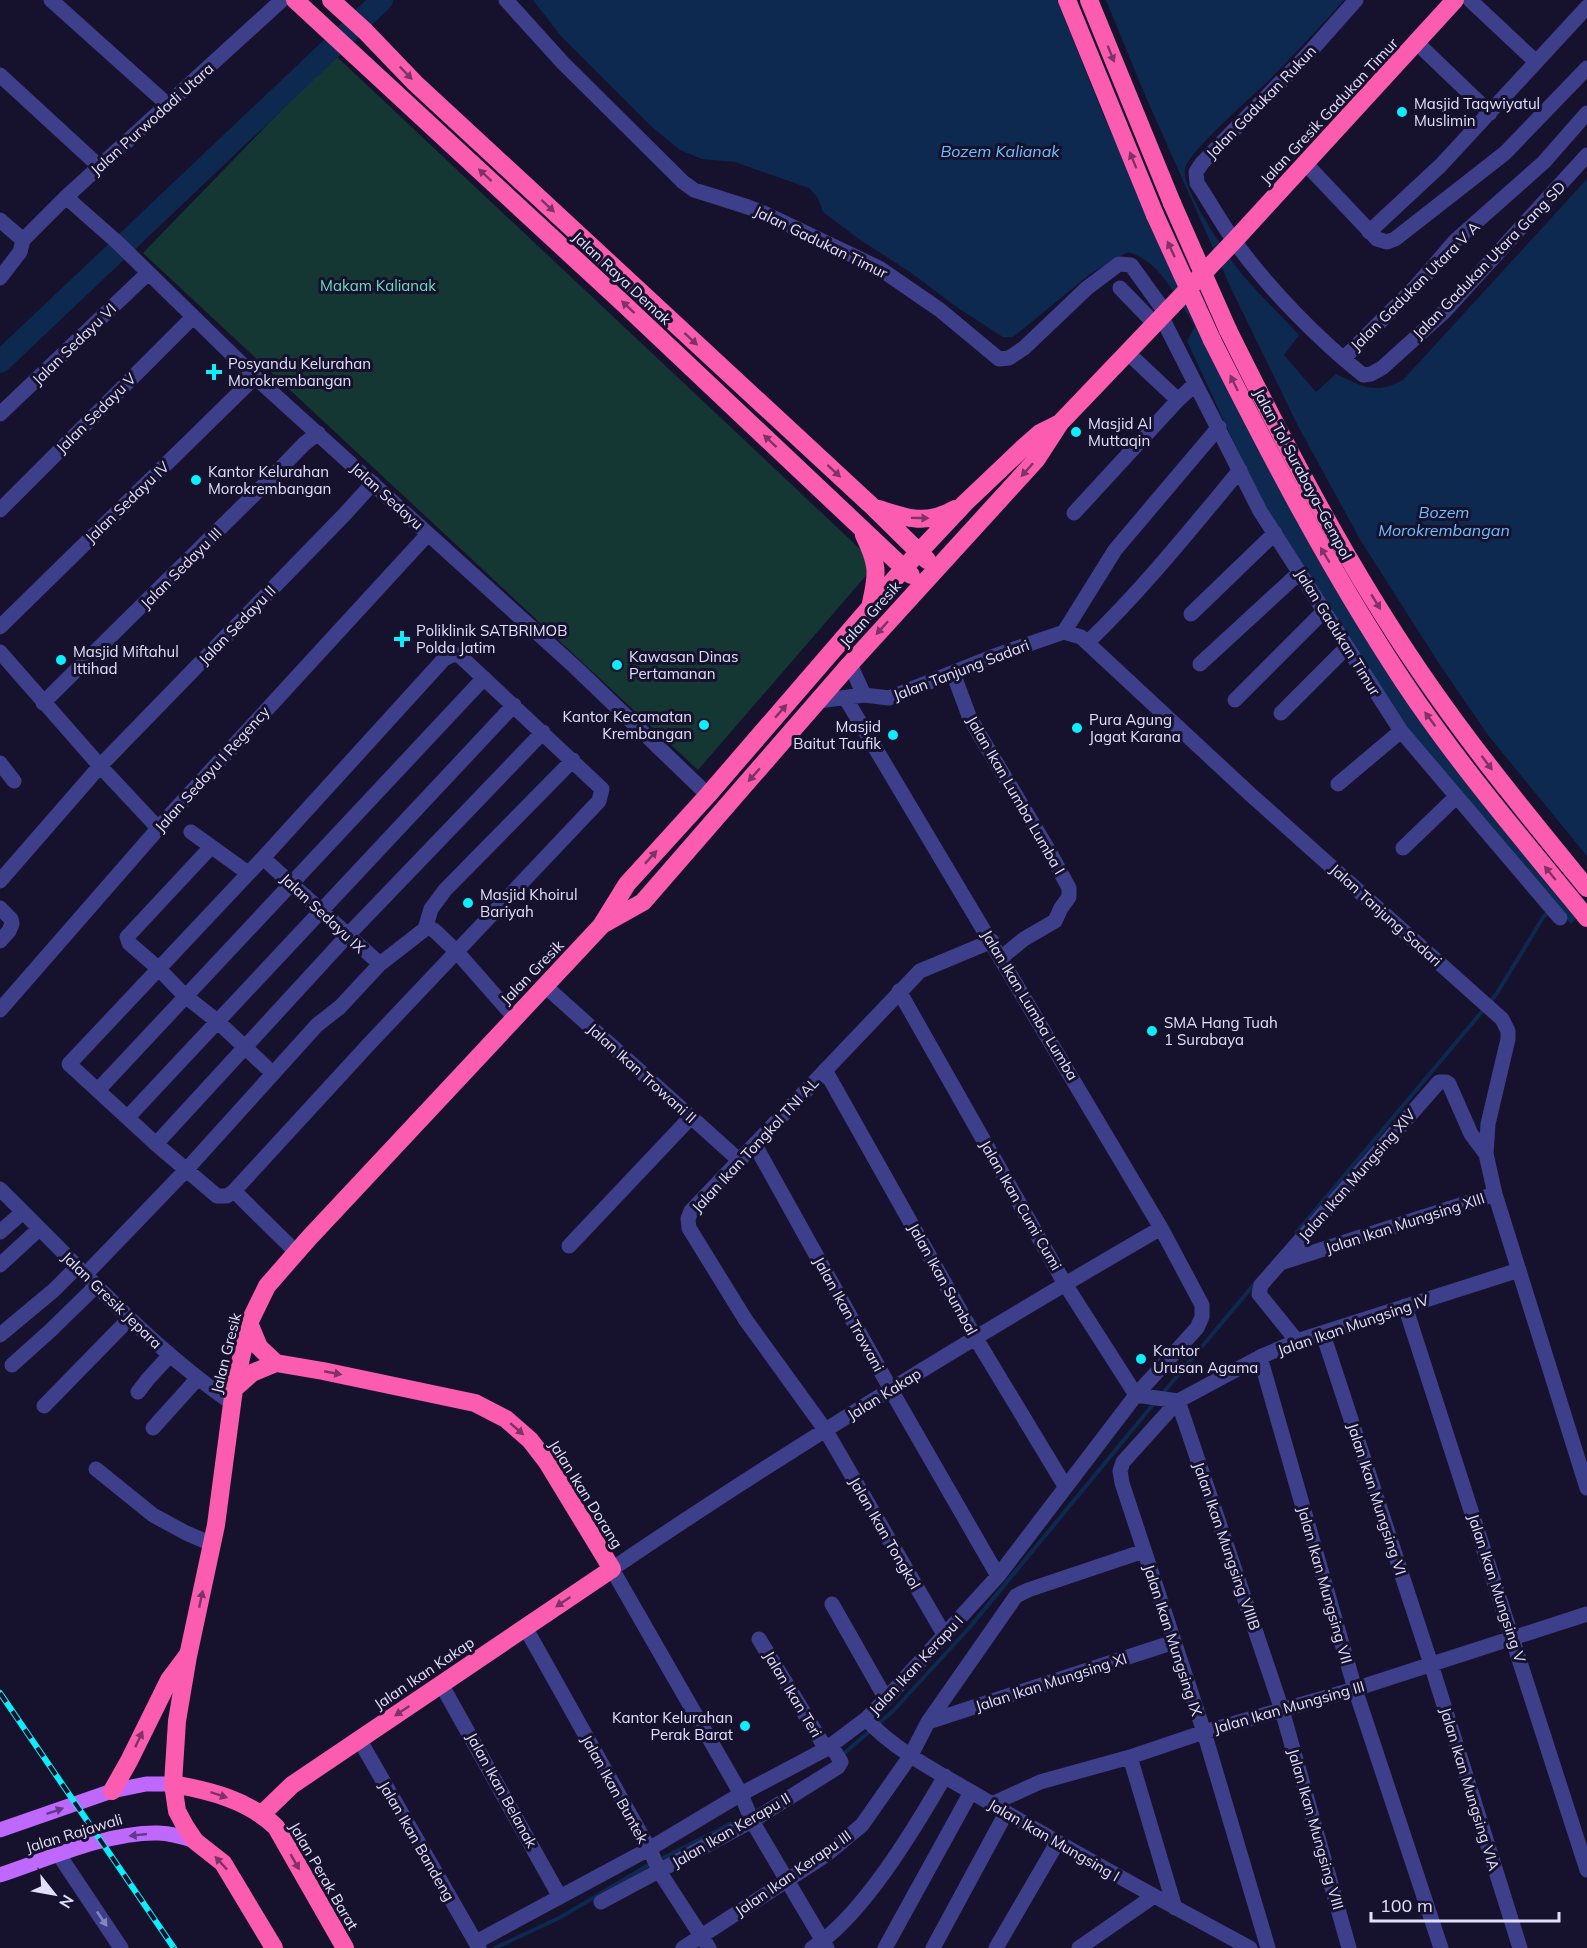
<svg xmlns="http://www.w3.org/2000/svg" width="1587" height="1948" font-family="Mulish,sans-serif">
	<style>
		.green { fill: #153734 }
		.water { fill: #0e2950 }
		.pier { fill: #16122d }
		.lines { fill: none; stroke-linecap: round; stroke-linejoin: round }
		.stream { stroke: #0e2950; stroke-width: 4 }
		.river { stroke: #0e2950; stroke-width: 22 }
		.minor { stroke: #3e3f8b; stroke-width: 15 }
		.major { stroke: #bf68fd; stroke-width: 15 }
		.highway { stroke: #fc5caf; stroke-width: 18 }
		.rail-casing { stroke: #0eedfb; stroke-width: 6 }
		.rail { stroke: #16122d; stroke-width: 4; stroke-dasharray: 11; stroke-linecap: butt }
		.highway-bridge { stroke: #fc5caf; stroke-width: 18 }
		.oneway { fill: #7d3368 }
		.oneway2 { fill: #62398b }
		.oneway3 { fill: #8787bf }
		.poi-dot { fill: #0eedfb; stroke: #16122d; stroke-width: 2 }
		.labels { text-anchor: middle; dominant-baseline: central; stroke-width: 6; stroke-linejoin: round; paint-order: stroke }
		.street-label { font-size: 15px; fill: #e1dffe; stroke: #16122d }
		.poi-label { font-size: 15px; fill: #e1dffe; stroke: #16122d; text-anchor: start }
		.park-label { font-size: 15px; fill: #69e0bd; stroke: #16122d }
		.water-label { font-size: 16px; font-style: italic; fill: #6ec1fd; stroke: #16122d }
	</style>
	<rect width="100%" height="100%" fill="#16122d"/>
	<!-- green -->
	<path class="green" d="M335,55L876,564L698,770L143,253Z"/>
	<!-- water -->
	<path class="water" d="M533,0H1344C1320,27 1295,54 1269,80C1254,95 1188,152 1185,169C1181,188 1225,251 1237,268C1256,292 1279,313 1299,335L1284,355L1316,392L1336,374C1363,387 1375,395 1403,380L1587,179V907L1571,924L1405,734L1256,490L1187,341L1195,326C1177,299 1161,261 1128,252L1090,274L1017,334L1012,337H1003L958,308L910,272L859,239L823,212L818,198L809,188L735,162L702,159L680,150L652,127L560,35Z"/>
	<!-- pier -->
	<path class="pier" d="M1057,0H1106L1145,95L1230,286L1298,426L1361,541L1440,665L1488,735L1587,856V908L1452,762L1189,306L1103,114Z"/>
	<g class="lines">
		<!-- stream -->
		<path class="stream" d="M1490,1002L1497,993L1544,916L1550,911
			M1297,1232L1485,1008
			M1163,1393L1256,1282
			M877,1725L893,1711L969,1628L1156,1401
			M841,1756L871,1730
			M659,1860L746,1816
			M495,1948L561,1917L652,1863"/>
		<!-- river -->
		<path class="river" d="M0,362L382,0"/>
		<!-- minor -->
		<path class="minor" d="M51,0L168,105
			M506,0L563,63L683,182L694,190L707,194L748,207L768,215L879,268L940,310L999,359L1009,358L1024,348L1087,288L1119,264L1131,265L1165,312
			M1356,0L1309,53L1202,163L1196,172L1197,183C1210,202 1221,223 1235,242C1269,289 1318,339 1363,375L1371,374L1382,368L1444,312L1587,155
			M1470,0L1535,61
			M1416,42L1490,113
			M0,75L100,167
			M1305,163L1377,239L1387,242L1395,239L1505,153L1587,68
			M66,197L117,242L255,377L576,668L708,795
			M0,220L23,240
			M1369,232L1441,165L1587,7
			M0,278L20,252L23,240L66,197L282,0
			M1120,288L1154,323
			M1161,316L1260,511L1401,731L1560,918
			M1128,353L1178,400
			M1344,358L1418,284L1456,240L1544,162L1587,113
			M0,414L148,273
			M0,510L193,317
			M1074,513L1178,400L1195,384
			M1191,614L1275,533
			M0,627L255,377
			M1064,632L1115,550L1219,427
			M1088,642C1143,589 1191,529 1240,470
			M0,652L100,766L158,828
			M850,664L864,695
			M1200,664L1300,572
			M953,673L969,716L979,734L1048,849L1069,888V897L1061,908L1055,921L1024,939L1002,957
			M1235,700L1324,611
			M818,701L864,695L889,698L997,655L1064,632L1081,637L1250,794L1502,1019L1508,1031V1039L1488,1124L1486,1154L1495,1194L1587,1488
			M43,703L275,474L304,444L318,433
			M1281,713L1347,647
			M0,763L14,781
			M1338,784L1401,731
			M191,832L248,873
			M211,847L127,937L129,943L159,969L185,996L217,1021L266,1067
			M1403,848L1456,797
			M263,858L380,964L425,929L430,928L435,931L457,952L514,1017
			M0,881L100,766L344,515L373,483
			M0,908L11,919L12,924L9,931L0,941
			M425,929L431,909L445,890L573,760
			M544,985L740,1161
			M899,991L1065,1284L1129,1384L1136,1395L1178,1401L1282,1710L1349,1948
			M0,1010L170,815L428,534
			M825,1070L975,1337L1065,1486
			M98,1090L484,678
			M128,1117L514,705
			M156,1144L348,935L543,732
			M755,1145L899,1404L998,1576
			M0,1189C75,1262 145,1343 232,1403
			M234,1191L370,1043L599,801L602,789L459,655H452L444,659L263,858L69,1064L156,1144L217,1196H227L234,1191L296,1252
			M0,1232L23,1212
			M569,1246L691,1117
			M1280,1263L1495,1194
			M0,1265L39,1229
			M85,1275L187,1169L317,1025L340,1007L380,964
			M1405,1306L1587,1870
			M1323,1334L1431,1664L1520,1948
			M0,1335L54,1290L77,1267
			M1297,1341L1259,1294L1261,1285L1439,1082H1446L1449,1084L1471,1134L1486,1154
			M1260,1357L1355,1689L1441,1948
			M12,1365L51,1330L96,1286
			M138,1392L148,1379L170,1355
			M44,1406L130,1318
			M153,1428L198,1378
			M96,1469L153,1515L186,1533L212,1544
			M832,1604L886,1699
			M525,1627L651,1852L659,1871L709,1948
			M945,1636L826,1431L745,1319L689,1228L688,1219L691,1211L920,971L992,941
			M759,1639L826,1749
			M441,1684L560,1897
			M866,1719C894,1750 939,1773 975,1794C1065,1848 1157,1898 1250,1948
			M928,1722L1174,1642
			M359,1739L479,1948
			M1130,1757L1175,1908
			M992,1804L1040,1782L1130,1757L1204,1732L1355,1689L1587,1614
			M59,1855L121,1948
			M601,1902L752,1821L838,1767L841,1762L831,1745
			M476,1942L649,1849L741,1794L826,1749L866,1719L886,1699L998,1576L1136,1395L1197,1328L1202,1317V1305L1161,1228L846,699
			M683,1948L826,1855L862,1825L911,1755L928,1722L1016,1596L1028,1590L1144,1551
			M812,1948C862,1917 915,1828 945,1776
			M827,1948L752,1821L741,1794L612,1569C790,1448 975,1336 1161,1228
			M885,1948L971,1792
			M933,1948L1006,1813
			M996,1948L1057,1843
			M1079,1948L1154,1896
			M1268,1948L1204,1732L1122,1483L1120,1471L1123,1462L1178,1401L1260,1357L1297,1341L1519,1270"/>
		<!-- major -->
		<path class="major" d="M0,1830L112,1791L146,1784H173
			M0,1875C48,1859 107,1832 158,1833C171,1833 183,1837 195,1841"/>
		<!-- highway -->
		<path class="highway" d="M295,0L626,306L911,575
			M331,0L365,31L415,83L874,508L927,560
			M1067,0L1155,215
			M1089,0L1172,203
			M1228,330C1286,447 1347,565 1421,673C1472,748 1530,818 1587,888
			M1212,340C1271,457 1331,572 1403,681C1458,764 1524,841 1587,918
			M879,509C908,519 927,525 955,509
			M864,535C878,564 878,572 871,603
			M602,925L643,902L850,664L1036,460L1060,423L1234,241L1455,0
			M249,1323L259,1347L276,1363
			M234,1389L252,1373L276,1363L323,1371L475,1403L506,1419L530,1440L547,1462L612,1569L292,1785L262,1814
			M173,1784C211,1791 248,1800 276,1827L345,1948
			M112,1791L129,1761L169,1680L187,1656
			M274,1948L223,1863L195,1841L185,1826L177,1811L173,1784L177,1721L188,1656L216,1525L234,1389L249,1323L267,1286L309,1238L601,926L627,884L708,795L904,568L965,503L1024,447L1040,433L1060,423"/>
		<!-- rail casing -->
		<g class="rail-casing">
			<path id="rail" d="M0,1693L174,1948"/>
		</g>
		<!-- rail -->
		<use href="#rail" class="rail"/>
		<!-- highway-bridge -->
		<path class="highway-bridge" d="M1172,203L1228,330
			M1155,215L1212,340"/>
	</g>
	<!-- one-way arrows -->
	<defs><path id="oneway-solid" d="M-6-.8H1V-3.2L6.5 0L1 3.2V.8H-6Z" transform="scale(1.5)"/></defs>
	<g class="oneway">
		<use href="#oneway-solid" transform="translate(1111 54) rotate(68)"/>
		<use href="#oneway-solid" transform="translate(406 73) rotate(46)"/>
		<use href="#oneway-solid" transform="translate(1133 160) rotate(-112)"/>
		<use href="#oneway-solid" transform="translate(485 175) rotate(-137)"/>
		<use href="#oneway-solid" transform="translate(548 206) rotate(43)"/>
		<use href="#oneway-solid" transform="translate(1171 249) rotate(-115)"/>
		<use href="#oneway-solid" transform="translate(628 307) rotate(-137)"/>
		<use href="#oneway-solid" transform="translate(691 339) rotate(43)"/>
		<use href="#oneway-solid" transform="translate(1234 383) rotate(-116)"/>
		<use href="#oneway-solid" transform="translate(770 441) rotate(-137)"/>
		<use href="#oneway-solid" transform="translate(1027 470) rotate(132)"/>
		<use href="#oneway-solid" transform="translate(834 471) rotate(43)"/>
		<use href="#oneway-solid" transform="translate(920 518) rotate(1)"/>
		<use href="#oneway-solid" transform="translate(1325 555) rotate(-121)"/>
		<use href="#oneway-solid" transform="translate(1376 602) rotate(58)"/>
		<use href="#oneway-solid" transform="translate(882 628) rotate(132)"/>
		<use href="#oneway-solid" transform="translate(781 711) rotate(-49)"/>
		<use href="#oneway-solid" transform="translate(1430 719) rotate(-127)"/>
		<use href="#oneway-solid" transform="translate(1487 763) rotate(53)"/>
		<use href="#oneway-solid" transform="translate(754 775) rotate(131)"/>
		<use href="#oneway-solid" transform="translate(651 857) rotate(-48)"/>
		<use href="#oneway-solid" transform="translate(1550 873) rotate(-129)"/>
		<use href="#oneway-solid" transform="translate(333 1373) rotate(11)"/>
		<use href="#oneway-solid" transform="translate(517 1429) rotate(41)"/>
		<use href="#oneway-solid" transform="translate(201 1599) rotate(-78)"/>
		<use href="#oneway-solid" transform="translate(563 1602) rotate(146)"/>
		<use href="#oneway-solid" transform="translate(402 1711) rotate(146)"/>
		<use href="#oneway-solid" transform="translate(139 1739) rotate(-65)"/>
		<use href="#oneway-solid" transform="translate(219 1795) rotate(18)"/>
		<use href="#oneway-solid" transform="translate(295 1862) rotate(60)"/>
		<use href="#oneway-solid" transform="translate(221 1863) rotate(-133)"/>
	</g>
	<g class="oneway2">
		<use href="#oneway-solid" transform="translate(55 1811) rotate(-19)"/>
		<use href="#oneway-solid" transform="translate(138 1835) rotate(174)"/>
	</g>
	<use class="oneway3" href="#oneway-solid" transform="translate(102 1919) rotate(56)"/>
	<!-- markers -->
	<g class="poi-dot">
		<circle cx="1402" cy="112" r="6"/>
		<path d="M211 363h6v6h6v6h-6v6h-6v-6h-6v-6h6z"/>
		<circle cx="1076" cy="432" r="6"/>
		<circle cx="196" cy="480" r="6"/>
		<path d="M399 630h6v6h6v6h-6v6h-6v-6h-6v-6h6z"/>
		<circle cx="61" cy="660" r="6"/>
		<circle cx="617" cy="665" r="6"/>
		<circle cx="704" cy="725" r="6"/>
		<circle cx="1077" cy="728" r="6"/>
		<circle cx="893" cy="735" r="6"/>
		<circle cx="468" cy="903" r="6"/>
		<circle cx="1152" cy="1031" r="6"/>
		<circle cx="1141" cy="1359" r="6"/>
		<circle cx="745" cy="1726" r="6"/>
	</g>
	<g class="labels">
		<!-- street labels -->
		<g class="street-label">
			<text transform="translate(1261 102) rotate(-46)">Jalan Gadukan Rukun</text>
			<text transform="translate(1329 111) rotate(-47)">Jalan Gresik Gadukan Timur</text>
			<text transform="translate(152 119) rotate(-42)">Jalan Purwodadi Utara</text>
			<text transform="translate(821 242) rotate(26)">Jalan Gadukan Timur</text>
			<text transform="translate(1489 260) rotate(-46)">Jalan Gadukan Utara Gang SD</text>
			<text transform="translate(622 278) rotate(43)">Jalan Raya Demak</text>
			<text transform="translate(1415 286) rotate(-45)">Jalan Gadukan Utara V A</text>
			<text transform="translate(74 344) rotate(-44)">Jalan Sedayu VI</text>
			<text transform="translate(96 413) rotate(-45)">Jalan Sedayu V</text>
			<text transform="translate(1303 474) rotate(62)">Jalan Tol Surabaya–Gempol</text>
			<text transform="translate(387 496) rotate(42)">Jalan Sedayu</text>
			<text transform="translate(127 502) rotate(-44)">Jalan Sedayu IV</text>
			<text transform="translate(181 568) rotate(-45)">Jalan Sedayu III</text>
			<text transform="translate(870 614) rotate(-48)">Jalan Gresik</text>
			<text transform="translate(237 625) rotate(-46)">Jalan Sedayu II</text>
			<text transform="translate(1338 632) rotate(58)">Jalan Gadukan Timur</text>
			<text transform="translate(961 670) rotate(-21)">Jalan Tanjung Sadari</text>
			<text transform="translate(212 769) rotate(-48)">Jalan Sedayu I Regency</text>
			<text transform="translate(1016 795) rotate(60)">Jalan Ikan Lumba Lumba I</text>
			<text transform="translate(323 913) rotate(43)">Jalan Sedayu IX</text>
			<text transform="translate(1386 915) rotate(42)">Jalan Tanjung Sadari</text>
			<text transform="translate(532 972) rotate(-46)">Jalan Gresik</text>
			<text transform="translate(1030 1005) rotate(59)">Jalan Ikan Lumba Lumba</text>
			<text transform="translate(642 1073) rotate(42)">Jalan Ikan Trowani II</text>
			<text transform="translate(755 1145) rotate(-47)">Jalan Ikan Tongkol TNI AL</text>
			<text transform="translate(1357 1175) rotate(-49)">Jalan Ikan Mungsing XIV</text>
			<text transform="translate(1021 1205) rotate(60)">Jalan Ikan Cumi Cumi</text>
			<text transform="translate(1405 1223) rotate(-18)">Jalan Ikan Mungsing XIII</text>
			<text transform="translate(943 1279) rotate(61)">Jalan Ikan Sumbal</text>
			<text transform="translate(112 1300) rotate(44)">Jalan Gresik Jepara</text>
			<text transform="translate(849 1314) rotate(61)">Jalan Ikan Trowani</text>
			<text transform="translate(1353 1325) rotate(-19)">Jalan Ikan Mungsing IV</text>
			<text transform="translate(226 1353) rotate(-76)">Jalan Gresik</text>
			<text transform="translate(884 1394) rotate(-32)">Jalan Kakap</text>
			<text transform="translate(586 1494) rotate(58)">Jalan Ikan Dorang</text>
			<text transform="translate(1377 1499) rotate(72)">Jalan Ikan Mungsing VI</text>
			<text transform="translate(885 1533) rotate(60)">Jalan Ikan Tongkol</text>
			<text transform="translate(1227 1546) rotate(71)">Jalan Ikan Mungsing VIIIB</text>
			<text transform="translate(1325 1585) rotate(74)">Jalan Ikan Mungsing VII</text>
			<text transform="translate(1497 1588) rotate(72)">Jalan Ikan Mungsing V</text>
			<text transform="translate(1173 1640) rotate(72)">Jalan Ikan Mungsing IX</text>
			<text transform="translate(916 1665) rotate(-47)">Jalan Ikan Kerapu I</text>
			<text transform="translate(424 1673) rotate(-34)">Jalan Ikan Kakap</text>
			<text transform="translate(1051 1682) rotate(-18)">Jalan Ikan Mungsing XI</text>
			<text transform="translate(793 1694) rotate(59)">Jalan Ikan Teri</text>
			<text transform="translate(1289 1707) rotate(-16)">Jalan Ikan Mungsing III</text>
			<text transform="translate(615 1789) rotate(61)">Jalan Ikan Buntek</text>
			<text transform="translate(1470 1789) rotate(73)">Jalan Ikan Mungsing VIA</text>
			<text transform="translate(502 1790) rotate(61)">Jalan Ikan Belanak</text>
			<text transform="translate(1316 1829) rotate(74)">Jalan Ikan Mungsing VIII</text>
			<text transform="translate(731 1830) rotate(-30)">Jalan Ikan Kerapu II</text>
			<text transform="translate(74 1833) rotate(-17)">Jalan Rajawali</text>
			<text transform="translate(1054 1840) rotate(30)">Jalan Ikan Mungsing I</text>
			<text transform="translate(417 1841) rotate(60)">Jalan Ikan Bandeng</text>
			<text transform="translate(793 1873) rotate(-35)">Jalan Ikan Kerapu III</text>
			<text transform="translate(324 1876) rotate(60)">Jalan Perak Barat</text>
		</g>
		<!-- poi labels -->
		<g class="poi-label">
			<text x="1414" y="103">Masjid Taqwiyatul<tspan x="1414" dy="17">Muslimin</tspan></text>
			<text x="228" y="363">Posyandu Kelurahan<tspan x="228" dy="17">Morokrembangan</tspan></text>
			<text x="1088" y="423">Masjid Al<tspan x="1088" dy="17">Muttaqin</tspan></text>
			<text x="208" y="471">Kantor Kelurahan<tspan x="208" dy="17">Morokrembangan</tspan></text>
			<text x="416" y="630">Poliklinik SATBRIMOB<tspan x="416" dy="17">Polda Jatim</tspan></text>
			<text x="73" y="651">Masjid Miftahul<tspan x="73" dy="17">Ittihad</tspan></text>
			<text x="629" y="656">Kawasan Dinas<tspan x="629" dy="17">Pertamanan</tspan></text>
			<text x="692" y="716" text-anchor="end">Kantor Kecamatan<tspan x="692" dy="17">Krembangan</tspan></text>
			<text x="1089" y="719">Pura Agung<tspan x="1089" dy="17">Jagat Karana</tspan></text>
			<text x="881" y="726" text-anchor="end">Masjid<tspan x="881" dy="17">Baitut Taufik</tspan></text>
			<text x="480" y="894">Masjid Khoirul<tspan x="480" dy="17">Bariyah</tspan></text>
			<text x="1164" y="1022">SMA Hang Tuah<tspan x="1164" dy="17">1 Surabaya</tspan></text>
			<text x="1153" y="1350">Kantor<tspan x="1153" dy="17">Urusan Agama</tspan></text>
			<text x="733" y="1717" text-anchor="end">Kantor Kelurahan<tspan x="733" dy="17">Perak Barat</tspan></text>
		</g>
		<!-- park labels -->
		<g class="park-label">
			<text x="378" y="285">Makam Kalianak</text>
		</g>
		<!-- water labels -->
		<g class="water-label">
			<text x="1000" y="151">Bozem Kalianak</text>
			<text x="1444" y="512">Bozem<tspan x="1444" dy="18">Morokrembangan</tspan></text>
		</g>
	</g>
	<!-- north arrow -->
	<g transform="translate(54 1894) rotate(121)" stroke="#16122d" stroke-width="4.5" paint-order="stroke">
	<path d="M0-4.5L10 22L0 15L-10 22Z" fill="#e1dffe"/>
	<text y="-9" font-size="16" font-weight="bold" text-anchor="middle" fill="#e1dffe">N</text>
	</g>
	<!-- scale -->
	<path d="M1371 1912v9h188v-9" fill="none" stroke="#e1dffe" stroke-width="3"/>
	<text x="1380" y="1912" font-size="18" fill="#e1dffe" stroke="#16122d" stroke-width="4.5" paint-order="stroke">100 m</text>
</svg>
